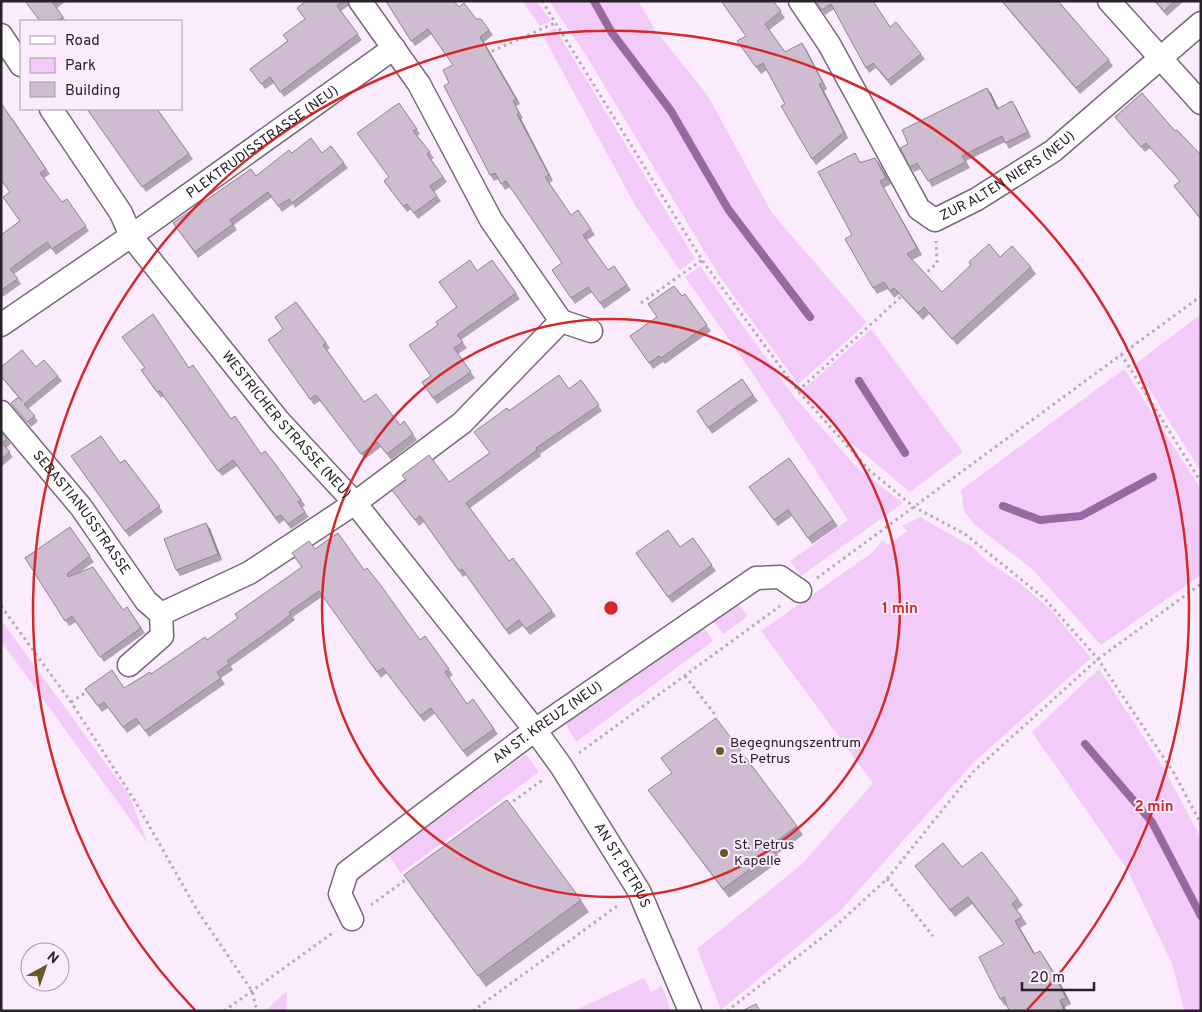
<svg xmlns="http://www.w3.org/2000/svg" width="1202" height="1012" font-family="Overpass,sans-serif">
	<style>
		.green { fill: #f3cbf9 }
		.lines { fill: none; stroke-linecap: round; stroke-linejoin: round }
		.stream { stroke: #9868a0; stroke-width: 8 }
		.minor-casing { stroke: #78687a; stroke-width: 25 }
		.path { stroke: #b5a9b7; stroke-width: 3; stroke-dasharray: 2.5 4; stroke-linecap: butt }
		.minor { stroke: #fff; stroke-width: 22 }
		.wall { fill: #b1a2b3 }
		.shaded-wall { fill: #908492 }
		.building { fill: #cebcd0; stroke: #908492 }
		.ring { fill: none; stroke: #d62828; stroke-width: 2.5 }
		.poi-dot { fill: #6b5826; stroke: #fbecfd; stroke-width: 2 }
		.labels { text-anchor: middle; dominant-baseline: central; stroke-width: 4; stroke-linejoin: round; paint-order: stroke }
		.street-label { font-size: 14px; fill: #282129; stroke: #fbecfd }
		.poi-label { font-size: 14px; fill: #282129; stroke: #fbecfd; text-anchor: start }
		.centre { fill: #d62828; stroke: #fbecfd; stroke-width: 2.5 }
		.ring-label { font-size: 15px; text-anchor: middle; font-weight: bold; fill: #d62828; stroke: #fbecfd; stroke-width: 4; stroke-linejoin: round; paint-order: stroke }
	</style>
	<rect width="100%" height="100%" fill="#fbecfd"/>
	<!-- green -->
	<path class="green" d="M522,1H537L551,21L540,26Z
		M549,1H638L656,31L708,96L772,213L867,323L798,384L720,277L584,52Z
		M555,28L695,259L680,270L636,207L542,34Z
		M700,266L792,394L858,469L903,503L801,576L790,561L848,520L751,371L685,277Z
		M1201,314V472L1134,365Z
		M871,329L963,452L910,492L850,442L803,390Z
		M1124,369L1201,489V575L1101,645L1032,569L974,524L964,511L961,490Z
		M920,517L971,546L987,561L1021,584L1051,610L1091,658L975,761L840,911L721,1010L697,949L802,864L873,783L761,631L873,552L883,540L888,545L907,531L903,526Z
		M736,601L748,616L723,634L712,619Z
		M1,620L129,795L148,844L1,641Z
		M698,628L706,630L713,641L576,742L565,723Z
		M1099,669L1163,767L1201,838V1011H1184L1173,966L1127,869L1032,732Z
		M526,754L539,772L401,873L388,854Z
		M644,978L651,992L662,986L671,1011H574Z
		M287,991L286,1011H266V1010Z"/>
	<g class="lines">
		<!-- stream -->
		<path class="stream" d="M594,1L612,33L671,111L728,209L810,317
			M859,381L905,453
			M1003,506L1040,520L1081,516L1153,477
			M1085,744L1152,822L1201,916"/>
		<!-- minor casing -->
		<g class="minor-casing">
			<g id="minor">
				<path id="s1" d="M800,1L829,44L919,209L935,220L977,199L1053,151L1201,23"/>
				<path d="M1109,1L1201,103"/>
				<path d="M1,35L21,65"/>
				<path id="s2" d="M51,109L121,213L131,236L279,421L355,503L535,730L561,766L639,891L690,1011"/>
				<path d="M561,321L591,331"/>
				<path id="s3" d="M1,325L131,236L394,48"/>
				<path id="s4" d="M1,412L81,507L146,601L161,614L249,573L355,503L462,423L561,321L491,220L419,84L360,1"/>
				<path d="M129,665L162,636L161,614"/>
				<path id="s5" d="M352,919L340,894L347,872L535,730L756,578L780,577L800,591"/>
			</g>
		</g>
		<!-- path -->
		<path class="path" d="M542,1L702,260L798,391L869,470L914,507L965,534L1044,598L1098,659L1174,773L1201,824
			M486,54L557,22
			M923,276L937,263L936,241
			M641,303L702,260
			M1121,354L1201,482
			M798,391L904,294
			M817,578L1201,296
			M1,606L71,702L135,801L197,910L252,991L257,1011
			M685,676L717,717
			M71,702L91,689
			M579,753L780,606
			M508,805L544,779
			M887,879L933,936
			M371,905L408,878
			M224,1011L334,932
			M473,1011L620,904
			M727,1011L828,933L887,879L973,772L1098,659L1201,584"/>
		<!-- minor -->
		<use href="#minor" class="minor"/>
	</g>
	<!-- wall -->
	<path class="wall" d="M25,1H66L57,8L66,21H40Z
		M306,1H348V6L341,11L362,40L284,97L274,83L265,89L250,69L287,41L305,20Z
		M385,1H454L459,7L476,19H481L493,35L484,42L520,104L516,106L523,118L521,119L553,181L549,183L571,215L578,210L595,235L587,240L608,270L614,266L631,290L604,309L592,292L575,304L552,270L562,263L510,187L505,190L498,179L494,181L490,175L449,83L453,65L432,34L415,46L391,9Z
		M773,1L785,18L769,30L785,52L806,49L827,89L824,91L848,138L816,165L812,159L785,104L767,70L761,74L737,41L746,36Z
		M816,1H873L890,27L921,54L925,59L891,86L876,68L869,73L866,68L834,9L825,15Z
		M1001,1H1058L1109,60L1113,66L1080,94Z
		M1154,1H1184L1167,16Z
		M991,93L998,108L1016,107L1031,137L1009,149L1005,142L966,161L970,168L932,187L921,169L914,172L910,167L908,144Z
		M399,103L420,134L417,136L434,158L431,160L447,182L434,192L441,201L418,219L411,209L407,212L384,181L389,177Z
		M87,109H157L193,159L146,192Z
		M1115,117L1175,131L1201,155V220L1174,186L1180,181L1150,148L1145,152Z
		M12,118L50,174L44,178L62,202L67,199L89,231L56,255L51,248L14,274L21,284L1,298V235L20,221Z
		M331,146L348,168L295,208L293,204L282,212L272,197L234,225L237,230L198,258L173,223L256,176L292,153H322Z
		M875,158L880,165L891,184L884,188L922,255L912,260L942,292L1000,257L1031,267L1036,274L957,345L929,314L923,320L899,294L894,298L888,289L877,294L873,288L852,235L860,160L861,162Z
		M492,260L520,299L461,340L467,348L458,354L475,378L437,404L422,382L431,376L438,325L456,307L477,271Z
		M685,294L711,331L665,364L663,362L653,369L630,336L657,317Z
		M296,302L330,348L327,350L364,402L400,425L404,421L417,440L391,460L381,447L365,459L320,401L314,405L268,340L283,329Z
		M1,367H36L58,376L62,381L28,409L38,421L31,427L11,403L18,397L1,377Z
		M189,368L231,419L261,454L276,465L305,505L302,508L309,517L291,529L284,520L279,524L237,466L222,476L163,396L161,398L141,370Z
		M742,379L758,401L712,434L697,411Z
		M581,380L602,411L540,454L541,456L470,508L509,561L513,558L556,616L530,635L523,626L509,635L466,575L463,577L424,522L419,526L392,490L449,482L489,453L509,411L569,389Z
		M1,432L11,444L6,448L13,457L1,467Z
		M71,456L120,463L125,460L163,512L129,537Z
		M789,458L838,526L812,544L792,516L778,526L749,487Z
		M206,523L210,529L222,560L180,576L176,570Z
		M70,527L94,562L80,572L123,610L127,607L145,633L104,662L76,622L69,626L25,558Z
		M693,538L716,571L672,603L636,553L680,547Z
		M315,549L364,570L420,640L425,636L453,675L449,678L467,704L473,699L498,734L467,757L435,713L424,722L387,673L381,678L323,596L293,617L295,620L283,629L231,666L233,670L221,678L225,684L149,737L140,724L127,733L108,708L102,712L85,689L124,688L151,674L207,640L238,618L302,567Z
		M648,790L797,826L803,835L777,854L781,860L729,898Z
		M915,866L962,867L1018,899L1023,905L1017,910L1027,924L1020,928L1035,954L1045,958L1058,979L1071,1004L1065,1007L1007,1005L1005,1006L1000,999L1004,944L972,904L955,917Z
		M412,887L581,900L589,912L486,987Z"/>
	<!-- shaded-wall -->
	<path class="shaded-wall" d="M480,37L484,42L520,104L516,99Z
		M802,43L806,49L827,89L823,83Z
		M819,84L824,91L848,138L844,132Z
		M987,88L991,93L1001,114L997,109Z
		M1012,101L1016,107L1031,137L1028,132Z
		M517,114L521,119L553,181L549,175Z
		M875,158L880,165L891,184L886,178Z
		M880,181L884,188L922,255L917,248Z
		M206,523L210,529L222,560L218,554Z
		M1015,921L1020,928L1039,961L1034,954Z
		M1040,951L1058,979L1071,1004L1066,998Z
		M1060,1000L1065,1007L1066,1011H1064Z"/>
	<!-- building -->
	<path class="building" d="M25,1H54L53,3L63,17L57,21H40Z
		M306,1H343L337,6L358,34L280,92L270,77L261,84L250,69L288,41L283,35L305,19L297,8Z
		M386,1H454L459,7L464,3L476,19H481L489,30L480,37L516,99L513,101L519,113L517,114L549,175L545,177L571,215L578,210L591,229L583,235L608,270L614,266L627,285L600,303L588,287L571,298L552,270L562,263L506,181L501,184L495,173L490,175L444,86L449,83L443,70L453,65L428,29L411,41Z
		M721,1H773L781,11L765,24L785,52L802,43L823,83L819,84L844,132L812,159L781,106L785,104L763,63L756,67L737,41L746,36Z
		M816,1H873L890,27L896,22L921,54L888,80L873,63L866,68L831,4L822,10Z
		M1002,1H1058L1109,60L1076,88Z
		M1155,1H1175L1164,11Z
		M987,88L997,109L1012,101L1028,132L1005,143L1002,136L962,156L966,162L928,181L917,163L910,167L900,148L908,144L902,130Z
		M1142,93L1175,131L1177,130L1201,155V219L1174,186L1180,181L1146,143L1141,147L1115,117Z
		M1,103L46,169L40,173L62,202L67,199L86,226L52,249L47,242L10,269L18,279L1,290V235L20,221L3,197L10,192L1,180Z
		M399,103L417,129L413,131L430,152L427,154L443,177L430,186L437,196L414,213L407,204L403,206L384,181L389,177L357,133Z
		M87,109H157L189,154L142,187Z
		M311,138L322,153L331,146L344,163L292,203L289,199L278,206L268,192L230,220L233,224L195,252L173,223L251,169L256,176L289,150L292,153Z
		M855,153L860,163L875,158L886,178L880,181L917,248L907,254L942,292L971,265L969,262L989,244L1000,257L1012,246L1031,267L952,339L924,307L918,313L894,288L890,291L884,282L873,288L845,239L852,235L818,172Z
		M470,260L477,271L492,260L516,293L457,335L463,342L454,348L471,372L433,398L422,382L431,376L409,345L438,325L436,322L457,307L439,282Z
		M674,286L682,296L685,294L707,325L661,358L659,356L649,363L630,336L657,317L648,304Z
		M296,302L326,343L323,345L364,402L376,394L400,425L404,421L413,434L387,454L377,442L361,454L316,395L310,399L268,340L283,329L275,317Z
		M153,314L189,368L193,365L231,419L235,416L261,454L265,451L276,465L301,500L298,502L305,512L288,524L281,515L276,518L233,460L218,471L160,391L157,392L141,370L145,368L122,337Z
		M22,350L36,367L44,360L58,376L24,404L35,416L27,422L11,403L19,397L22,401L1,376V367Z
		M559,375L569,389L581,380L599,405L536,448L537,450L466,503L509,561L513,558L552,611L526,629L519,620L506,630L462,569L459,571L420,516L415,520L392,490L406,480L402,475L429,455L449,482L490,453L474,432L507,408L509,411Z
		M742,379L753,395L708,428L697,411Z
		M1,432L7,439L2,443L10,452L1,459Z
		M101,436L120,463L125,460L160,506L125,531L71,456Z
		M789,458L833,520L808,538L788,510L774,520L749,487Z
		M206,523L218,554L176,570L164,539Z
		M70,527L90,556L67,574L68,577L93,567L123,610L127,607L141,628L100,657L72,616L65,621L25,558Z
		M668,530L680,547L693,538L712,565L668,597L636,553Z
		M338,533L364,570L367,568L379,583L420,640L425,636L449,669L445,672L467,704L473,699L494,729L463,751L431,708L420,716L383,668L377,672L319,591L289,612L291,614L279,624L227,661L229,664L217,672L221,678L145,731L136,718L123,727L104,702L98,706L85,689L112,670L124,688L150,672L151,674L205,637L207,640L238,618L235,614L302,567L292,553L309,541L315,549Z
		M716,718L797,826L770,846L775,851L723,889L648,790L672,773L661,758Z
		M507,800L581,900L478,976L404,875Z
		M943,843L962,867L982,852L1018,899L1012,904L1022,917L1015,921L1034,954L1040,951L1053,972L1066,998L1060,1000L1064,1011H1009L1004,997L1000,999L979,957L1004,944L968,897L950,910L915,866Z
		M756,1004L760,1011H742Z"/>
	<!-- distance rings -->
	<g class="ring">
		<circle cx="611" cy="608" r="289"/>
		<path d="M195 1010A578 578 0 1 1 1027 1010"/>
	</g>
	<!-- markers -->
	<g class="poi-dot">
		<circle cx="720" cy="751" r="5"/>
		<circle cx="724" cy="853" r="5"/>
	</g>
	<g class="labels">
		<!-- street labels -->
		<g class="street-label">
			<text stroke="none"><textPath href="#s3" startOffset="319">PLEKTRUDISSTRASSE (NEU)</textPath></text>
			<text stroke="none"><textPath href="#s1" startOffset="344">ZUR ALTEN NIERS (NEU)</textPath></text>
			<text stroke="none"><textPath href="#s2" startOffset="395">WESTRICHER STRASSE (NEU)</textPath></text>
			<text stroke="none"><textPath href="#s4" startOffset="129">SEBASTIANUSSTRASSE</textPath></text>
			<text stroke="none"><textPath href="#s5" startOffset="301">AN ST. KREUZ (NEU)</textPath></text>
			<text stroke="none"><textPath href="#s2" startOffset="950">AN ST. PETRUS</textPath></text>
		</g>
		<!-- poi labels -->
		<g class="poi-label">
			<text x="730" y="743">Begegnungszentrum<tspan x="730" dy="16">St. Petrus</tspan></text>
			<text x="734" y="845">St. Petrus<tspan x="734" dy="16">Kapelle</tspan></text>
		</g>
	</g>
	<circle cx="611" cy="608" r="8" class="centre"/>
	<g class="ring-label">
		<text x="900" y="613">1 min</text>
		<text x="1154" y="811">2 min</text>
	</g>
	<!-- border -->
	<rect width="1202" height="1012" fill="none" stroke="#282129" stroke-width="5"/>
	<!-- legend -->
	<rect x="20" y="20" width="162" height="90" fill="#fbecfd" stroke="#a79ba8"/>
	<rect x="30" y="36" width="25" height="8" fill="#ffffff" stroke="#a79ba8"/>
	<text x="65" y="45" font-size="15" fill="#282129">Road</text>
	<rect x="30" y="58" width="25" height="15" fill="#f3cbf9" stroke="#a79ba8"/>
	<text x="65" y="70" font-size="15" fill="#282129">Park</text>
	<rect x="30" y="82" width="25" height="15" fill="#cebcd0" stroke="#a79ba8"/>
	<text x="65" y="95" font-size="15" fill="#282129">Building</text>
	<!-- north arrow -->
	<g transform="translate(45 967) rotate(40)"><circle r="24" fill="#fbecfd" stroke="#a79ba8"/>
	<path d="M0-4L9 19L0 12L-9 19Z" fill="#6b5826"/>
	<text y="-8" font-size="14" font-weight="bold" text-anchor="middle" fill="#282129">N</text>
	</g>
	<!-- scale -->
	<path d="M1022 982v8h72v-8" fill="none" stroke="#282129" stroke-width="2.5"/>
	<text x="1030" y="982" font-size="15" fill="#282129" stroke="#fbecfd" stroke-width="4" paint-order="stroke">20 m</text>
</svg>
